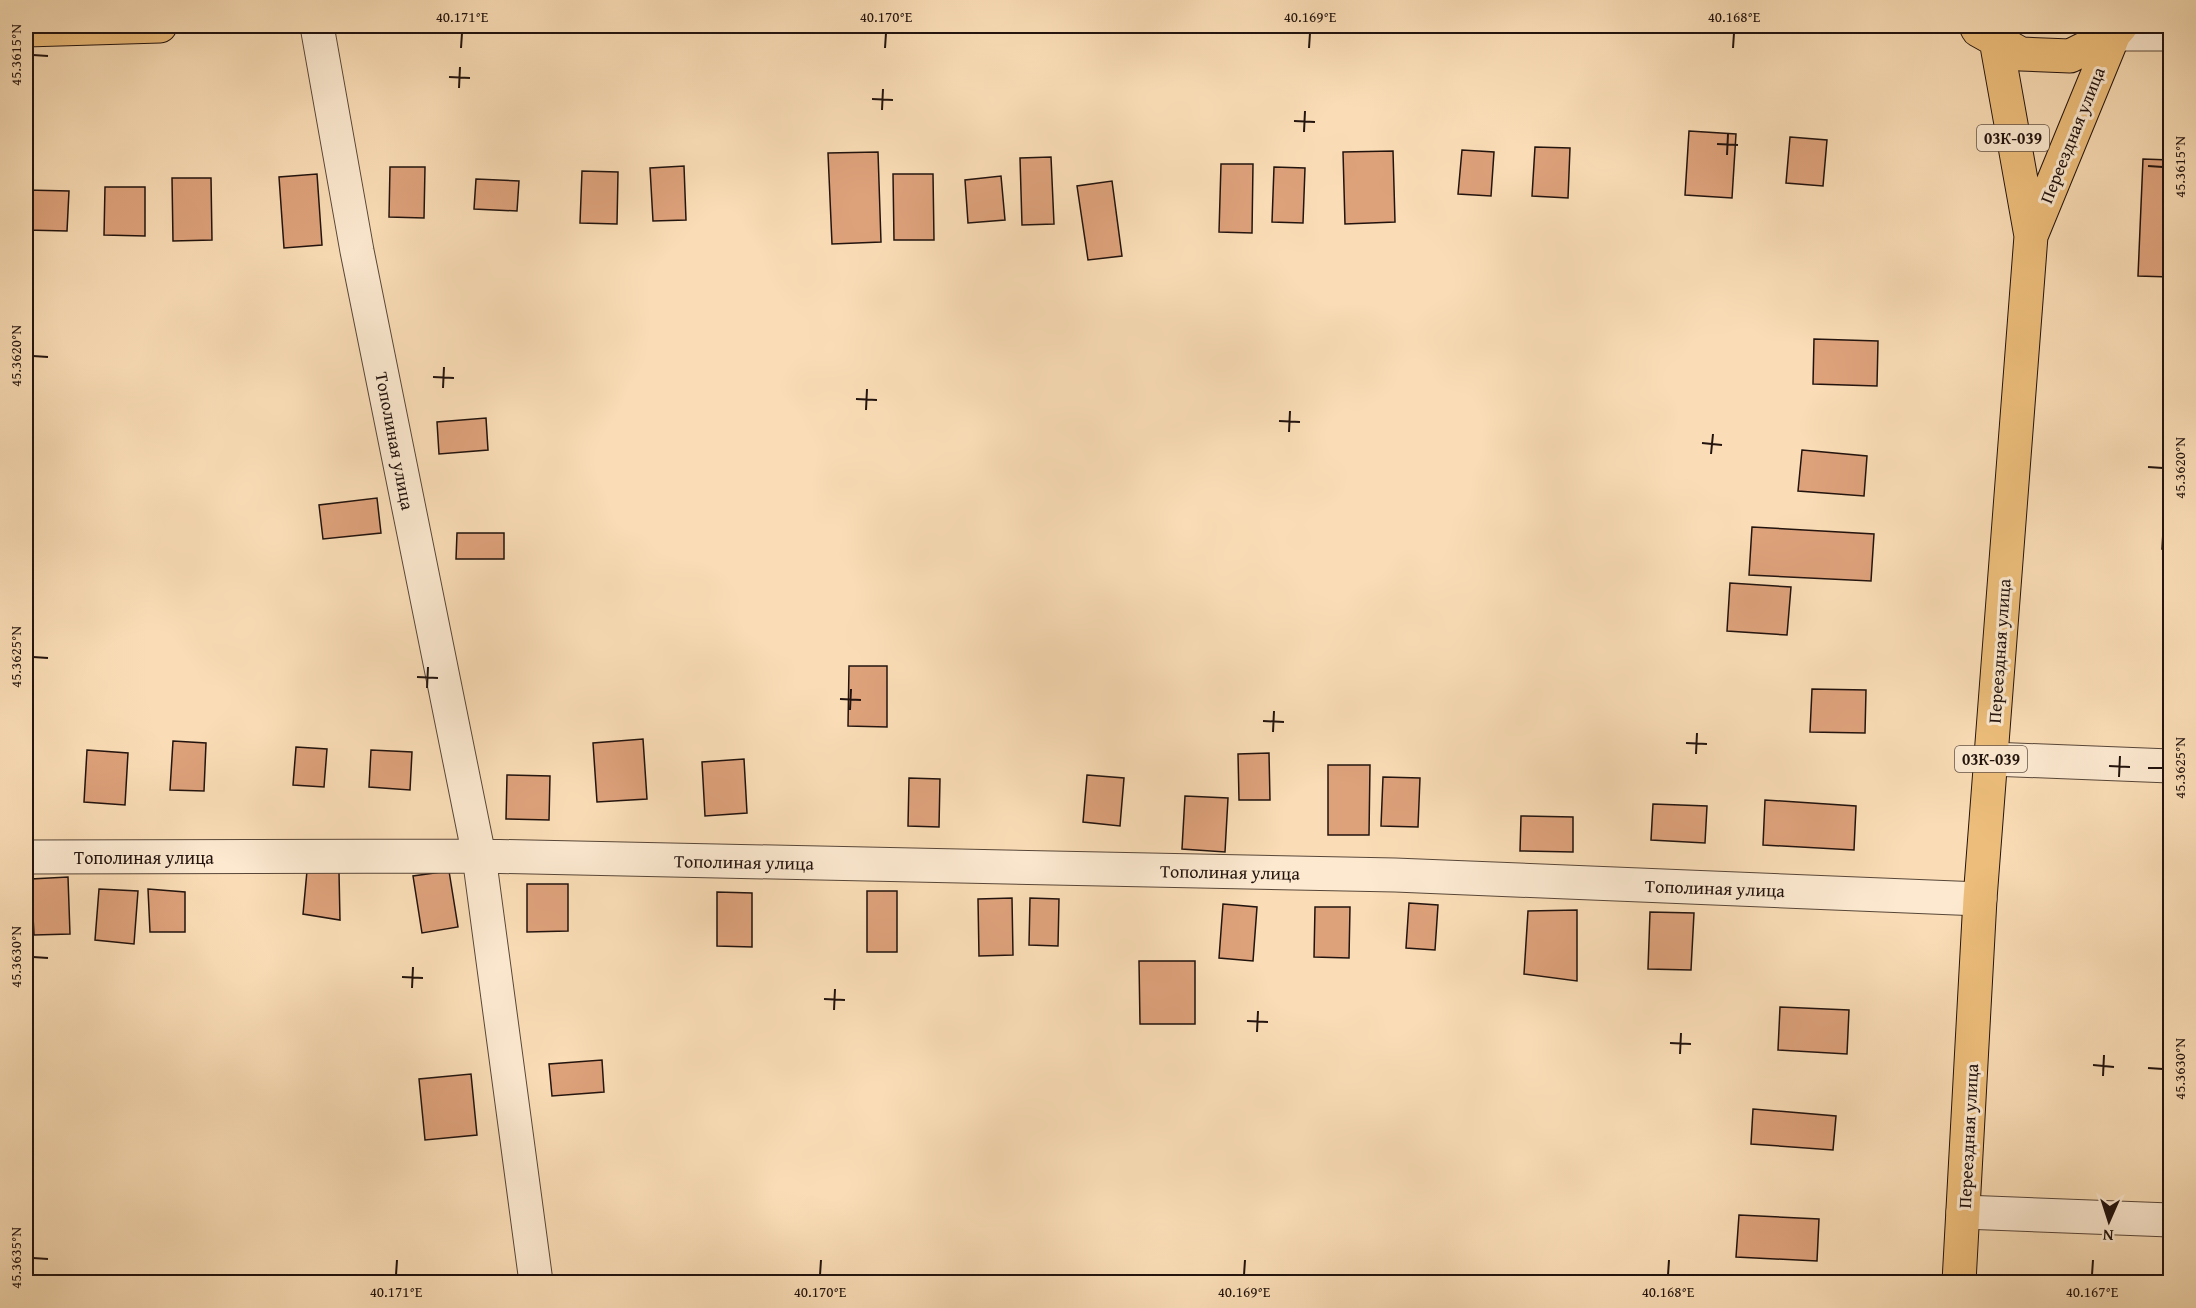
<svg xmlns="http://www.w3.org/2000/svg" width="2196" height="1308" font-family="'Gentium Book Plus',serif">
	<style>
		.building { fill: #dea27b; stroke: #22130e; stroke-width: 1.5 }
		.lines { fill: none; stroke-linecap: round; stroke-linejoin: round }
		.minor-casing { stroke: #584638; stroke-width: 35 }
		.major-casing { stroke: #22130e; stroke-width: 35 }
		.minor { stroke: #fce9d0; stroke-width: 33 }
		.major { stroke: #edbe7b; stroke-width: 33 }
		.ticks { fill: none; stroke: #22130e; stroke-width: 2 }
		.labels { text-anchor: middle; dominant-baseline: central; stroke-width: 6; stroke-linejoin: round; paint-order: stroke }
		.shield { fill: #fce9d0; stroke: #635348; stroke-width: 1.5 }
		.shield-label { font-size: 16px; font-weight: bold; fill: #22130e }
		.street-label { font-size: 18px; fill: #22130e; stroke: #fce9d0 }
		.neatline { fill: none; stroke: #22130e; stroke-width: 2 }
		.ticks-label { font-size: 15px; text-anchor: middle; fill: #22130e }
	</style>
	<rect width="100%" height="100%" fill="#faddb6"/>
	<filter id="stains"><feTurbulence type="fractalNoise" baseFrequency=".00333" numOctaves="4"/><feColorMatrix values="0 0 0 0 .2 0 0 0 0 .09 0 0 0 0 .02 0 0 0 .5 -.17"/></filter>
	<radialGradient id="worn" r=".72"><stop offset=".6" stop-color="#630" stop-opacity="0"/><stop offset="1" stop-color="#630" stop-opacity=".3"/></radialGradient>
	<!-- building -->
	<path class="building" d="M1689,131L1736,134L1732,198L1685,195Z
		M1790,137L1827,140L1823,186L1786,183Z
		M1535,147L1570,148L1568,198L1532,196Z
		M1462,150L1494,152L1491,196L1458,194Z
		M1393,151L1395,222L1345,224L1343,152Z
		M878,152L881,242L832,244L828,153Z
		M1051,157L1054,224L1022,225L1020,158Z
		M2143,159L2170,160V277L2138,276Z
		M1221,164H1253L1252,233L1219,232Z
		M684,166L686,220L653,221L650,168Z
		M390,167H425L424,218L389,217Z
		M1274,167L1305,168L1303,223L1272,222Z
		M582,171L618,172L617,224L580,223Z
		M317,174L322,245L284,248L279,177Z
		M893,174H933L934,240H894Z
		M1001,176L1005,220L968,223L965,180Z
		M172,178H211L212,240L173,241Z
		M476,179L519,181L517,211L474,209Z
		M1112,181L1122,256L1088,260L1077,186Z
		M105,187H145V236L104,235Z
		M26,190L69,191L67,231L26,230Z
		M1814,339L1878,341L1877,386L1813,384Z
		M2170,415V549H2162Z
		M486,418L488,450L439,454L437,422Z
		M1802,450L1867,456L1864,496L1798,491Z
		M377,498L381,533L323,539L319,505Z
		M1752,527L1874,534L1871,581L1749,575Z
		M457,533H504V559H456Z
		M1730,583L1791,587L1787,635L1727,631Z
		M849,666H887V727L848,726Z
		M1812,689L1866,690L1865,733L1810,732Z
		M643,739L647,799L597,802L593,743Z
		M173,741L206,743L204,791L170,790Z
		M296,747L327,749L324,787L293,785Z
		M87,750L128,753L125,805L84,802Z
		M371,750L412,752L410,790L369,787Z
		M1269,753L1270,800H1239L1238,754Z
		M744,759L747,813L705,816L702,762Z
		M1328,765H1370L1369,835H1328Z
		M507,775L550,776L549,820L506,819Z
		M1087,775L1124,778L1120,826L1083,822Z
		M1383,777L1420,778L1418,827L1381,826Z
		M909,778L940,779L939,827L908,826Z
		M1185,796L1228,798L1225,852L1182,849Z
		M1765,800L1856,806L1854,850L1763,845Z
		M1653,804L1707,806L1705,843L1651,840Z
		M1521,816L1573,817V852L1520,851Z
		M307,871L339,872L340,920L303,914Z
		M449,871L458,927L422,933L413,876Z
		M68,877L70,934L34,935L31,879Z
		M527,884H568V931L527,932Z
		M99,889L138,891L134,944L95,940Z
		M148,889L185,892V932H150Z
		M867,891H897V952H867Z
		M717,892L752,893V947L717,946Z
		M1012,898L1013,955L979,956L978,899Z
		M1030,898L1059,899L1058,946L1029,945Z
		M1409,903L1438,905L1435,950L1406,948Z
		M1223,904L1257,907L1253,961L1219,958Z
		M1315,907H1350L1349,958L1314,957Z
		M1577,910V981L1524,974L1528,911Z
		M1650,912L1694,913L1691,970L1648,969Z
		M1139,961H1195V1024H1140Z
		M1780,1007L1849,1010L1847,1054L1778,1050Z
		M602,1060L604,1092L552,1096L549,1064Z
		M471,1074L477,1135L425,1140L419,1079Z
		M1753,1109L1836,1116L1833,1150L1751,1144Z
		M1739,1215L1819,1219L1817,1261L1736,1257Z"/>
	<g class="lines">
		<!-- minor casing -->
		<g class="minor-casing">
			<path id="minor" d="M317,26L357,251L479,856L536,1282
				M2114,34H2170
				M1991,759L2170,766
				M26,857L479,856L1395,875L1980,899
				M1963,1212L2170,1220"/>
		</g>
		<!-- major casing -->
		<g class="major-casing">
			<path id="major" d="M1976,26L1978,30L2021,54L2070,56L2114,34L2121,26
				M26,30L160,26
				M2031,236L2114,34
				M1959,1282L1980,899L2031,236L1996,40"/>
		</g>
		<!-- minor -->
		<use href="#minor" class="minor"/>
		<!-- major -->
		<use href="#major" class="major"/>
	</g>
	<!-- ticks -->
	<path class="ticks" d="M461,48L462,33M885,48L886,33M1309,48L1310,33M1733,48L1734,33M33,55L48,56M449,77L470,78M459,88L460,67M872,99L893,100M882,110L883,89M1294,121L1315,122M1304,132L1305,111M1717,144L1738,145M1727,155L1728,134M2148,166L2163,167M33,356L48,357M433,377L454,378M443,388L444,367M856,399L877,400M866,410L867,389M1279,421L1300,422M1289,432L1290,411M1702,443L1722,445M1711,454L1713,434M2148,467L2163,468M33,657L48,658M417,677L438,678M427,688L428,667M840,699L861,700M850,710L851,689M1263,721L1284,722M1273,732L1274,711M1686,743L1707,744M1696,754L1697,733M2109,766L2130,767M2148,768H2163M2119,777L2120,756M33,957L48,958M402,977L423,978M412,988L413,967M824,999L845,1000M834,1010L835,989M1247,1021L1268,1022M1257,1032L1258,1011M1670,1043L1691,1044M1680,1054L1681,1033M2093,1065L2114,1067M2148,1068L2163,1069M2103,1076L2104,1055M33,1258L48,1259M396,1275L397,1260M820,1275L821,1260M1244,1275L1245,1260M1668,1275L1669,1260M2092,1275L2093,1260"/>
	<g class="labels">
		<!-- shield labels -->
		<g class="shield">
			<rect x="1977" y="125" width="72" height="26" rx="4.5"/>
			<rect x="1955" y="746" width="72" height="26" rx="4.5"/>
		</g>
		<g class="shield-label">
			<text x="2013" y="138">03К-039</text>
			<text x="1991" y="759">03К-039</text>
		</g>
		<!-- street labels -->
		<g class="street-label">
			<text transform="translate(2072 135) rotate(-68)">Переездная улица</text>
			<text transform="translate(395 441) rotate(79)">Тополиная улица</text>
			<text transform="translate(1999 651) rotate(-86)">Переездная улица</text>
			<text x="144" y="857">Тополиная улица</text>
			<text transform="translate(744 862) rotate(1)">Тополиная улица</text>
			<text transform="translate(1230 872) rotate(1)">Тополиная улица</text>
			<text transform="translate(1715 888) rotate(2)">Тополиная улица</text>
			<text transform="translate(1968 1136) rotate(-87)">Переездная улица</text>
		</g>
	</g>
	<!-- margin -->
	<rect width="2196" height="1308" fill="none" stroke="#faddb6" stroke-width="66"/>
	<!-- north arrow -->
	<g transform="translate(2109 1221) rotate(183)" stroke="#fce9d0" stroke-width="4.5" paint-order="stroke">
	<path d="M0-4.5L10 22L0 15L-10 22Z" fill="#22130e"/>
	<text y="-9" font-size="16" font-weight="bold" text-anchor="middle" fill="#22130e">N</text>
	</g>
	<rect x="33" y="33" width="2130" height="1242" class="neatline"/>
	<g class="ticks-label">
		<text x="462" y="22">40.171°E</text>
		<text x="886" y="22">40.170°E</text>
		<text x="1310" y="22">40.169°E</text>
		<text x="1734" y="22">40.168°E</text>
		<text transform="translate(16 55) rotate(-90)" y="5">45.3615°N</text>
		<text transform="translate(2180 167) rotate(-90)" y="5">45.3615°N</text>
		<text transform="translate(16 356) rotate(-90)" y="5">45.3620°N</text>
		<text transform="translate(2180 468) rotate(-90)" y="5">45.3620°N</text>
		<text transform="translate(16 657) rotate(-90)" y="5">45.3625°N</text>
		<text transform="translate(2180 768) rotate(-90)" y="5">45.3625°N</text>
		<text transform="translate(16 957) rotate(-90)" y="5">45.3630°N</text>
		<text transform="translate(2180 1069) rotate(-90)" y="5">45.3630°N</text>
		<text transform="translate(16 1258) rotate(-90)" y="5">45.3635°N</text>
		<text x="396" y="1297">40.171°E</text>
		<text x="820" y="1297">40.170°E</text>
		<text x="1244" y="1297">40.169°E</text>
		<text x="1668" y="1297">40.168°E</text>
		<text x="2092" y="1297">40.167°E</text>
	</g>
	<rect width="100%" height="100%" filter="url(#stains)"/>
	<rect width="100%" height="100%" fill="url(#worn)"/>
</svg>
